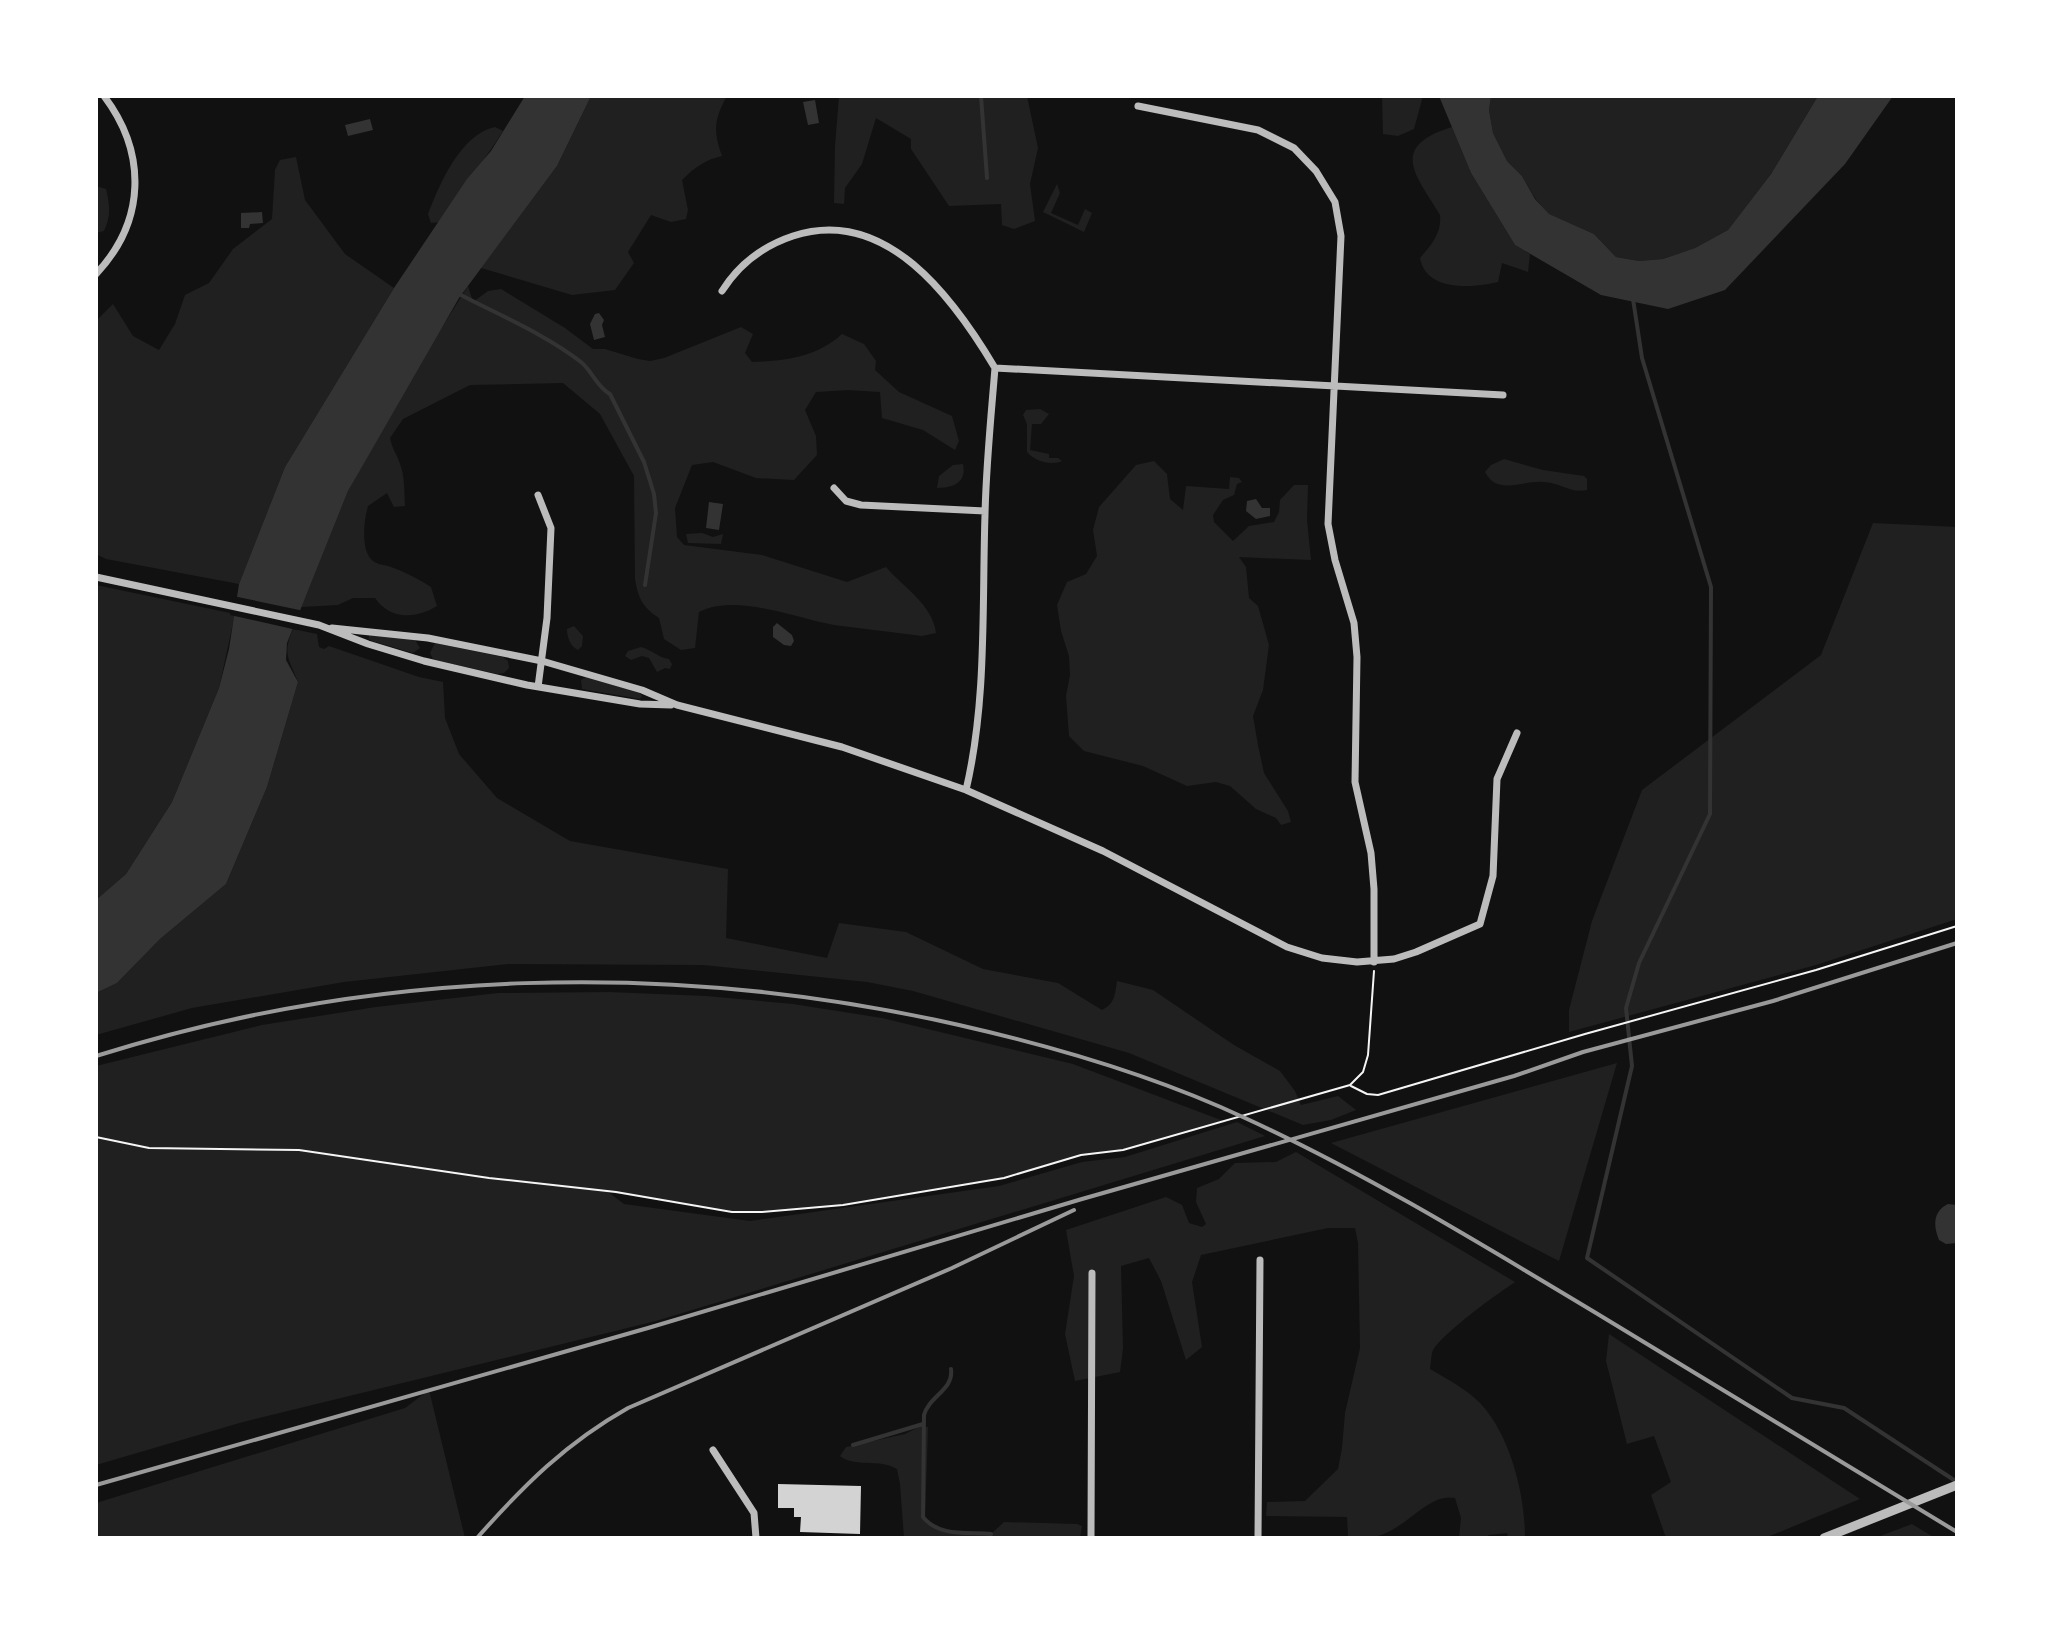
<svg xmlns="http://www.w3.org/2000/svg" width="2053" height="1634" font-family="'Archivo Narrow',sans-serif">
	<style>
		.green { fill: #202020 }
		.water { fill: #333 }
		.pier { fill: #111 }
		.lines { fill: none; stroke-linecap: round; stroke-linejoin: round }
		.stream { stroke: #333; stroke-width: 4 }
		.building { fill: #d3d3d3 }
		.path { stroke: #f5f5f5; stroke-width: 2 }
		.minor { stroke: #bcbcbc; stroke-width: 7 }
		.tertiary { stroke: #bcbcbc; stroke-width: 9 }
		.rail { stroke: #9a9a9a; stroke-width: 4 }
	</style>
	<rect width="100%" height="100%" fill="#111"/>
	<!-- green -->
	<path class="green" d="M591,96H727C714,119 713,131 722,156C705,160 695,167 682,180L688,210L686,219L671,222L651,215L628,252L634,263L615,290L572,295L481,268L557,166Z
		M839,96H1027L1038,148L1030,184L1035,221L1014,229L1002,225L1001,204L949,206L911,149V139L876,118L862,164L845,188L844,204L834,203L835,146Z
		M1382,96H1423L1414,129L1398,136L1383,134Z
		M1491,96H1818L1771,174L1728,230L1695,248L1663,259L1639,261L1616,257L1594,234L1548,214L1535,198L1522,176L1507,161L1493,133L1489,110Z
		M495,127L503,131C483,163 460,191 440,222L431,223L428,214C440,183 461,134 495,127Z
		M1452,127L1471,173L1515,245L1530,254L1528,272L1502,263L1498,282C1473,288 1426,292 1420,258C1431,245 1442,233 1440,215C1417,176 1387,147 1452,127Z
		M296,157L305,200L345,254L394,288L285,467L239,584L106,559L96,554V321L113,304L133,336L159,350L175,324L185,295L209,283L233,249L272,219L275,170L280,160Z
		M1057,184L1060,193L1051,213L1078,225L1085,209L1092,213L1084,232L1043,212Z
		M96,186L106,189C110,205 111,216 104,231L96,233Z
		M468,286L473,302L488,291L501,289L565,328L593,349H605L638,359L650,361L664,358L741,327L753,334L745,353L752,362C785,361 817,357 842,334L864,344L876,361L875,370L899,392L952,416L959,441L955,450L923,430L882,418L880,392L848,390L816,392L805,410L816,436L817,455L794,480L756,478L713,462L692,465L675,508L677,537L684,545L762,555L847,582L886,567C903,587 933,605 936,633L922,636C893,632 863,629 834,625C795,618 736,593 699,612L695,648L681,650L664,639L659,618C643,608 638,598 635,579L634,476L600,414L563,383L470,385L403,419L390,438C392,449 397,454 400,464C405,477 404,492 405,506L394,507L387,493L368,506C364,520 360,550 373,561C378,565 386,565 391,567C405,572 419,579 431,587L437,606C416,619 390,620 375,598H353L338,605L301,607L348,491L407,383Z
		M1040,409L1049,414L1041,424H1032L1030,450L1049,454V458H1058L1062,461C1051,466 1034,461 1027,452V424L1023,415L1026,410Z
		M1504,459L1543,470L1584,476L1587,479V490C1571,494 1559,482 1544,482C1523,480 1497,496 1485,472L1491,465Z
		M1154,461L1167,474L1170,499L1183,510L1186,486L1229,489L1230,477L1239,478L1242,482L1237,484L1234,495L1223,500L1213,515L1214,522L1233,541L1249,526L1274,522L1279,512L1280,500L1294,485H1308L1307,520L1311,560L1239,557L1246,567L1249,598L1258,606L1269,645L1263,690L1253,716L1258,745L1264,773L1288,811L1291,822L1281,825L1276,818L1256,809L1230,786L1216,782L1187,786L1143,766L1084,751L1069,736L1066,696L1070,675L1069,656L1061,631L1057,605L1067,582L1086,574L1097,556L1093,530L1099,507L1136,465Z
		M963,464C967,483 953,488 937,488L939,476L953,465Z
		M1873,523L1957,527V919L1816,965L1569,1032V1010L1592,921L1642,790L1821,655Z
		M702,533L713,537L723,534L721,544L688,543L686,534Z
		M96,585L235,614L219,688L172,802L126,874L96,900Z
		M574,626L583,636L582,646L578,650C570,646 567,637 567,629Z
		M293,629L317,634L319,647L324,649L329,646L419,677L443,682L445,718L459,754L497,798L570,841L728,869L726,938L827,958L839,923L906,932L983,969L1058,983L1102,1010C1115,1004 1115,994 1117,981L1153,990L1234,1045L1280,1071L1295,1091L1301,1105L1338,1096L1356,1110L1331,1120L1303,1125L1129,1053L913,991L867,982L703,965L508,964L344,982L192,1008L96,1035V993L117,983L160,939L226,884L267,787L298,682C289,658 282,655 293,629Z
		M369,634L415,640L420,648L413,653L372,641L369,639Z
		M435,643L503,657L508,661L509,668L504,673L497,674L439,661L433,659L430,653Z
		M641,647C652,650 659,658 669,659L672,664L670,669L665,668L657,672L649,658L642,656L631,660L625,656L628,651Z
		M586,677L639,692L642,696L640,699L582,689L581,680Z
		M609,992L706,996L793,1004L882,1018L1073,1064L1226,1122L1123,1150L1081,1155L1004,1178L843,1205L762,1212H732L608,1192L624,1204L750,1221L999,1186L1082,1162L1125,1157L1237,1122L1265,1136L656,1321L243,1422L96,1465V1066L262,1025L376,1007L498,993Z
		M1617,1063L1559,1261L1331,1143Z
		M1296,1152L1515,1282C1498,1293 1443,1333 1433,1350C1431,1355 1431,1363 1430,1369C1447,1379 1468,1390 1481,1404C1511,1437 1525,1495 1525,1538H1508L1507,1533L1489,1535L1484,1538H1459L1461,1518L1455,1498C1421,1491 1398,1550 1348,1536L1347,1517L1266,1516L1267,1502L1305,1501L1338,1469L1342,1448L1345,1413L1360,1348L1358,1243L1355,1228H1328L1201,1255L1192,1282L1202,1347L1186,1360L1161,1281L1149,1258L1121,1266L1123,1348L1120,1372L1075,1381L1065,1334L1074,1276L1066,1230L1166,1197L1182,1205L1189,1223L1202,1227L1206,1224L1196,1202L1197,1188L1219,1179L1235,1163L1276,1162Z
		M1609,1334L1860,1499L1765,1538H1666L1651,1495L1671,1482L1654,1436L1627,1444L1606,1361Z
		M429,1390L465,1538H96V1503L405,1408Z
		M921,1426L928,1427L925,1521C940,1537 970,1532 991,1534L1004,1522L1077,1524L1082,1526L1080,1538H904L900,1484L897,1469C879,1458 855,1468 840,1456L846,1447L905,1434Z
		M1912,1524L1935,1538H1875Z"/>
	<!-- water -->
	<path class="water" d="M525,96H591L557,166L459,298L348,491L287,643L286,660L298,682L267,787L226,884L160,939L117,983L96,993V900L126,874L172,802L219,688L229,649L239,584L285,467L394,288L467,179L491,151Z
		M1439,96H1491L1489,110L1493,133L1507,161L1522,176L1535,199L1549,214L1594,234L1616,257L1639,261L1663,259L1695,248L1728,230L1771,174L1818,96H1893L1845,164L1725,290L1668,309L1601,295L1515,245L1471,173Z
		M815,100L819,123L808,125L803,102Z
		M370,119L373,130L348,136L345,125Z
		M262,212L263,223L250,224L249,228H241V213Z
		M599,313L604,320L602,325L605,337L594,340L590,324L595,314Z
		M1256,499L1262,508H1270V516L1256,519L1246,511L1247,501Z
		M709,502L723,504L719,530L706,528Z
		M777,623L792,635L794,641L791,646L784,645L773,637V627Z
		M1948,1204L1957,1205V1243L1946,1244L1939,1240C1933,1226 1933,1211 1948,1204Z"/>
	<!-- pier -->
	<path class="pier" d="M233,596L304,611L297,630L230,615Z"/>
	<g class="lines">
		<!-- stream -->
		<path class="stream" d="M981,96L987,178
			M459,294C499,315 545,334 581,362C593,372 596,386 610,394L644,462L654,494L656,513L645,585
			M1633,299L1642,358L1711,587L1710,814L1639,963L1626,1008L1632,1066L1587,1258L1792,1398L1844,1408L1957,1482
			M951,1369C954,1390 929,1396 924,1415L923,1517C939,1537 967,1532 991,1534
			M853,1445L923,1424"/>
	</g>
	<!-- building -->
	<path class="building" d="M778,1484L861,1486L860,1534L800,1532L801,1517H794V1508H778Z"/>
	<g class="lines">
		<!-- path -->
		<path class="path" d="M1351,1086L1367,1094L1378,1095L1585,1034L1816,970L1957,926
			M96,1137L149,1148L299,1150L489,1178L616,1192L732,1212H762L843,1205L1004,1178L1081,1155L1123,1150L1350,1085L1363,1072L1368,1055L1374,971"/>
		<!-- minor -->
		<path class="minor" d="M1138,106L1258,130L1294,148L1316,171L1335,202L1341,236L1328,524L1335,560L1354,623L1357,657L1355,782L1371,853L1374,889V962
			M96,274C146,221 147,153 104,96
			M722,291C739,264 763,246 793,236C886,205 954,299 995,368
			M995,368L1503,395
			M834,488L846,501L861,505L985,511
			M538,495L551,528L547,618L538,687
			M96,577L319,625L368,644L424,661L527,685L640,704L671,705
			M332,628L428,638L542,661L642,690L677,705L842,747L966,790L1103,851L1287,947L1322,958L1357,962L1394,959L1416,952L1480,924L1493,876L1497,779L1517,733
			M966,790C987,701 982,606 985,515C986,466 991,417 995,368
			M713,1450L754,1513L756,1538
			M1091,1538L1092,1273
			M1258,1538L1260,1260"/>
		<!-- tertiary -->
		<path class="tertiary" d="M1824,1538L1957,1485"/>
		<!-- rail -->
		<path class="rail" d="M96,1056C375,968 674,960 959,1025C1056,1047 1155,1076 1245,1118C1367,1174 1481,1244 1596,1313C1717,1386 1837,1459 1957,1532
			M96,1485L648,1328L1082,1199L1514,1076L1583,1052L1773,1001L1957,943
			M477,1538C524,1485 566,1443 628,1408L952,1268L1074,1210"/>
	</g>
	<!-- border -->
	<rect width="2053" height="1634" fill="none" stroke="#ffffff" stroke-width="196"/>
</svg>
